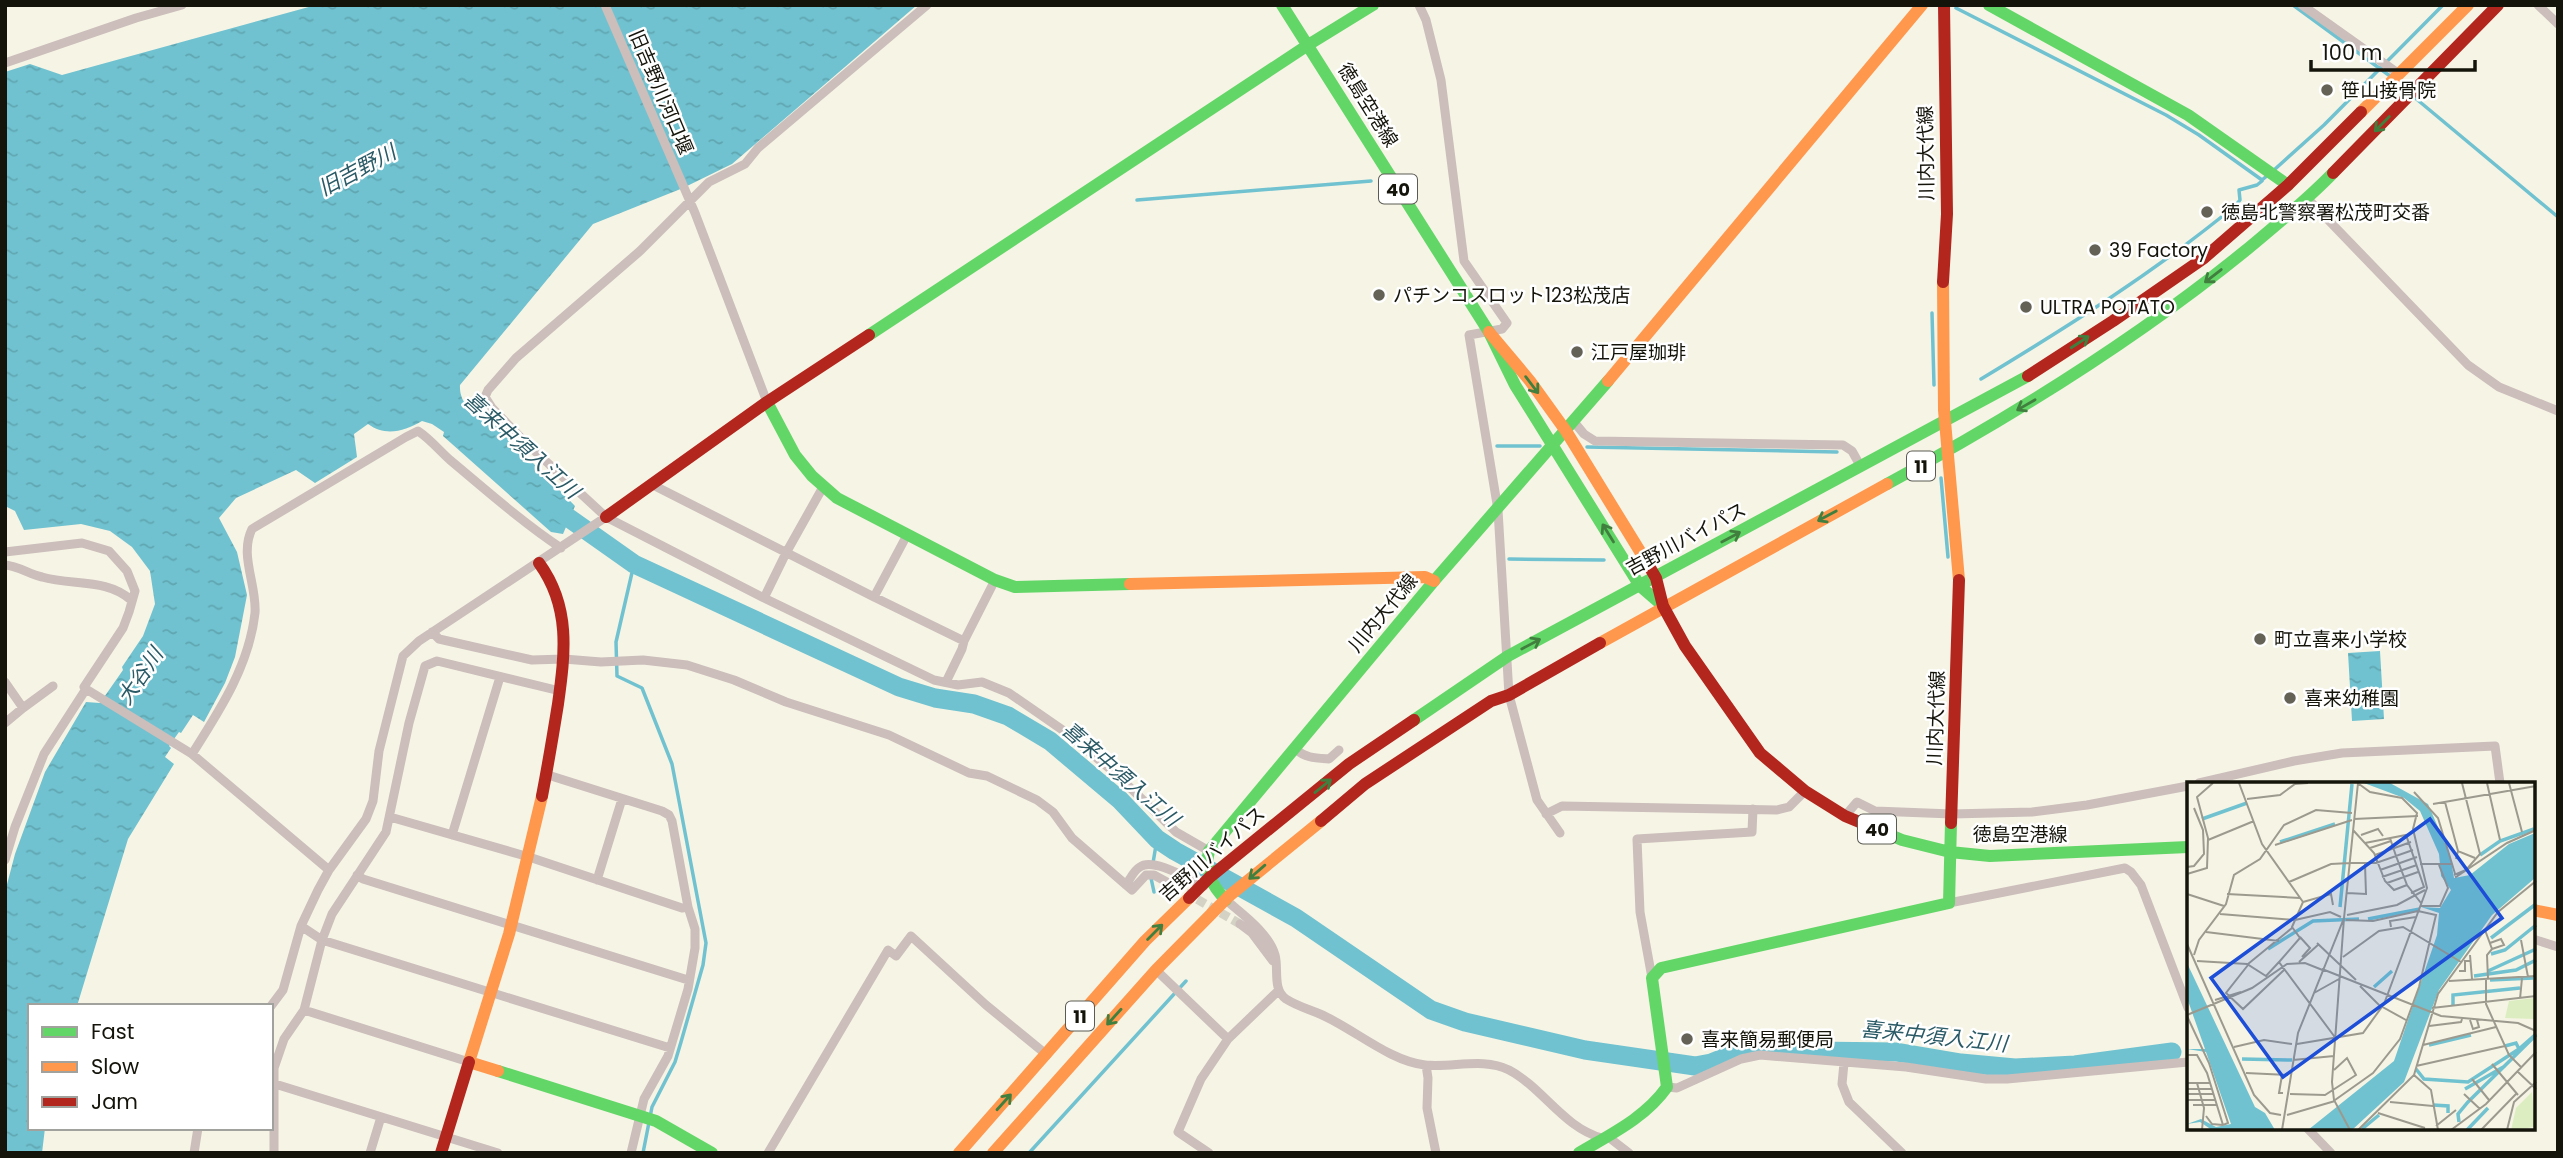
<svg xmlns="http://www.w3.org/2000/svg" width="2563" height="1158" font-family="Poppins,'Noto Sans JP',sans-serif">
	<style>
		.water { fill: url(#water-ripples) }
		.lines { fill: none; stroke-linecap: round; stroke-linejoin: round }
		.stream { stroke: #70c2d0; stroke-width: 3.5 }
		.river { stroke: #70c2d0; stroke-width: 19 }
		.street-tunnel { stroke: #d4d2c4; stroke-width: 9; stroke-dasharray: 9 4.5; stroke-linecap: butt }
		.street { stroke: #cbbebb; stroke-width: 9 }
		.fast { stroke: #63d668; stroke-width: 12 }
		.slow { stroke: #ff974d; stroke-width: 12 }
		.jam { stroke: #b3261e; stroke-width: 12 }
		.oneway { stroke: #407f3e }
		.poi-dot { fill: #646257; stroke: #fff; stroke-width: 2.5 }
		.labels { text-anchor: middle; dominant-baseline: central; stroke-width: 5; stroke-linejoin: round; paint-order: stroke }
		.shield { fill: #fff; stroke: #5b5a54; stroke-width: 2 }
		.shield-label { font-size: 18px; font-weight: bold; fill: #15140b }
		.poi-label { font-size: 19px; fill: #15140b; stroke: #fff; text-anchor: start }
		.street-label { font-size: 19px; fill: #15140b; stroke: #fff }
		.water-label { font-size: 21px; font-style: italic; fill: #2a5a66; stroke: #fff }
		.inset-river { fill: none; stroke: #70c2d0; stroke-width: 3.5 }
		.inset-road { fill: none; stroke: #9c9a8e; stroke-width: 2 }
		.view { fill: #1d4ed8; fill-opacity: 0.15; stroke: #1d4ed8; stroke-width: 3.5 }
		.inset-edge { fill: none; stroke: #15140b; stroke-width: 3.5 }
	</style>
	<defs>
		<pattern id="water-ripples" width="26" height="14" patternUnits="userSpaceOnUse" patternTransform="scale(1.75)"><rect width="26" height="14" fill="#70c2d0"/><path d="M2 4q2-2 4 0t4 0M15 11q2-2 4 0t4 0" fill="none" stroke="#60a6b1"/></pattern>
	</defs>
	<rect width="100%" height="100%" fill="#f6f4e5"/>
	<!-- water -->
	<path class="water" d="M316,5H917L732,164L683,188L593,224L460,385C459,403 472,412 485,422L490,419L575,506L563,534L551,532L443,436L444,432L432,424L422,421C404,431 386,437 368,424L354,434L357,457L315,483L296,470L236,498L219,518L237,552L247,595L235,657L225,683L204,722L193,715L181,733L179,732L169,746L171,748L165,757L174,764L128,839L77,1006H30V1128H45L42,1153H5V892L15,854L45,772L86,702L100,703L123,670L122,667L143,636L155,604L150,571L132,547L110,531L81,524L24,530L15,511L5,506V72L30,64L62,75Z
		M2380,651L2384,719L2352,721L2348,653Z"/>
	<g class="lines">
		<!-- stream -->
		<path class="stream" d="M2293,5L2390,76
			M1956,8L2166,115L2199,135L2262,180L2268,175
			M2414,97L2558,217
			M2274,170L2324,125L2443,5
			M1137,200L1371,181
			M1932,313L1934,385
			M1981,379C2069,326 2156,271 2235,206L2240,200L2239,190L2257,185L2262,181
			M1497,446H1540
			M1587,447L1837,452
			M1941,478L1948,557
			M1509,559L1604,560
			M634,564L616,642L617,676L642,688L672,764L706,943L703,965L681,1042L675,1062L652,1107L643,1153
			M1153,863L1157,839
			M1151,878L1154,892
			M1029,1153L1186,981"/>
		<!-- river -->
		<path class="river" d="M549,504L634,564L899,687L935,698L974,704L1008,716L1050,741L1120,800L1157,839L1175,851L1296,918L1431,1010L1465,1022L1585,1050L1695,1066L1711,1063L1743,1050L1758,1046L1813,1051L1896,1052L1961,1063L2015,1068L2075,1065L2172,1052"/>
		<!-- street-tunnel -->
		<path class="street-tunnel" d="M1174,886L1240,924"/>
		<!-- street -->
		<path class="street" d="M605,5L695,213L767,402
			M927,5L758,148L745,164L709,182L640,251L516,358L488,390L485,397L492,408L523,440L606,517L764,598L934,680L958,685L982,682L1009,693L1064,731L1115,773L1176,832L1209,851
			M1419,5L1426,20L1441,80L1464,261L1507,323L1502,329L1469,335L1498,510L1509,695L1537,800L1560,833
			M2302,5L2399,74
			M2538,5L2558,24
			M5,63L136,18L182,5
			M2308,199L2468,365L2499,387L2558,411
			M1574,422L1584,434L1595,441L1843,445L1852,451L1861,467
			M651,484L874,597L907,535
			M5,552L82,543L109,551L127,571L135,591L129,612L123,628L84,687L86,689L44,754L15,827L5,860
			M5,565C18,566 29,574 42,577C72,586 107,578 131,600
			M874,597L964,641L995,580
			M764,598L786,553L823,487
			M432,632L439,639L532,660L564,659L601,662L643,660L687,665L734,680L786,702L889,735L969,773L987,776L1037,800L1053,812L1072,838L1132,890L1146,875H1154L1174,886
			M5,682L23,708L53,686
			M946,682L962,649L964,641
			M86,689L192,754L329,870
			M5,723L23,708
			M1295,749C1306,758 1314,758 1329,759L1339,750
			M192,754C220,710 249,666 255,613C257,585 239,555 252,529L406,437L418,431C430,439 439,450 450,460C486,490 522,522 561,548
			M548,775L662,811L669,815L672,821L688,907L695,929V948L688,989L668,1056L644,1099L631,1153
			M2199,783L2294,761L2342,753L2495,746L2500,783
			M1546,814L1562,806L1777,810L1789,807L1805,791
			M1845,816L1857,802L1875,811L1952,814L2032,812L2087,805L2188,786
			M390,817L529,857L682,908L688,907
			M452,835L500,677
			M357,875L363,879L688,980
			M597,880L622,799
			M1126,885C1130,879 1134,870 1140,867C1153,857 1190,880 1204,886
			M1226,900C1242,914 1269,933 1275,955C1279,969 1272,989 1286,999C1297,1006 1308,1009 1320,1014C1353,1028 1389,1061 1425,1065C1453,1068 1483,1057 1509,1070C1543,1088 1564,1128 1602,1138
			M1949,903L2125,868L2131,872L2141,885L2188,1008
			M1240,924L1252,933L1273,961
			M301,926L322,940L670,1048
			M2533,939L2558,947
			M1156,970L1228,1039L1278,991
			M1652,978L1640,912L1637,839L1752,832L1753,809
			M271,1006L283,990L301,926L318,890L329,870L366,819L373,801L379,751L403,656L419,641L606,517
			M304,1010L469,1062
			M1844,1063L1842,1084L1849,1102L1902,1153
			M1426,1065L1428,1078L1427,1108L1436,1153
			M275,1084L498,1153
			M1667,1087L1677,1088L1741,1059L1760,1055L1906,1067L1986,1079H2007L2188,1062
			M2307,1128L2331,1153
			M1607,1136L1629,1153
			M194,1153L198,1128
			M274,1153V1068L284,1039L304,1010L322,940L332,914L386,832L409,723L425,666L437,661L560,691
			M370,1153L381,1117
			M768,1153L888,950L896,956L911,936L986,1005L1047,1055
			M1209,1153L1178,1132L1201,1079L1228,1039"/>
		<!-- fast -->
		<path class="fast" d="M1282,5L1489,332L1515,385L1640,586L1662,605
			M1989,5L2188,115L2288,185
			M869,335L1308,45L1373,5
			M767,402L795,455L812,476L837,498L995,580L1015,587L1130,584
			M1887,484C2013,416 2134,341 2245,251C2275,226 2306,201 2333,173
			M1414,720L1508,656L2028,376
			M1869,826L1902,840L1950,852L1990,856L2188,847
			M1226,900C1212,886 1204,871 1209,851L1434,581L1608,381
			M498,1071L656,1121L712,1153
			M1579,1153C1611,1134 1645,1118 1667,1087L1652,978L1661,968L1949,903L1951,823"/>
		<!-- slow -->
		<path class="slow" d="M2361,112L2468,5
			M1943,282L1944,410L1959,580
			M1489,332L1530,381L1566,431L1649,566
			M1608,381L1922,5
			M1130,584L1425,577L1434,581
			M1600,643L1887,484
			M2533,910L2558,915
			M498,1071L469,1062L509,934L542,796
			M959,1153L1145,941L1189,898
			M993,1153L1156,970L1229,896L1321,821"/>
		<!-- jam -->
		<path class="jam" d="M2333,173L2498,5
			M1943,282L1947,214L1944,5
			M2028,376L2113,321L2204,258L2288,185L2361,112
			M606,517L767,402L869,335
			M539,563C571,607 565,653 558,704C553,735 548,765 542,796
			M1649,566L1656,578L1663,606L1685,646L1760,753L1805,791L1845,816L1869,826
			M1321,821L1365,784L1491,701L1509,695L1600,643
			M1951,823L1959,580
			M1189,898L1210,877L1349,764L1414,720
			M441,1153L469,1062"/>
	</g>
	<!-- one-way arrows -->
	<defs><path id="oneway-shaft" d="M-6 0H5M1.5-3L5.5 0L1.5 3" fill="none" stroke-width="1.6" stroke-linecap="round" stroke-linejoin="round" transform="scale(1.75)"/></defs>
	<g class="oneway">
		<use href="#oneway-shaft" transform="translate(2382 124) rotate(135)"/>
		<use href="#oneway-shaft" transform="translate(2213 276) rotate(142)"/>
		<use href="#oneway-shaft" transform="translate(2080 342) rotate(-33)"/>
		<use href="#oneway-shaft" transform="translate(1532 385) rotate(53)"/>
		<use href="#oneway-shaft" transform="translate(2026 405) rotate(150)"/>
		<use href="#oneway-shaft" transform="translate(1827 516) rotate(152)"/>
		<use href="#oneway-shaft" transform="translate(1608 533) rotate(-122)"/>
		<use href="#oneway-shaft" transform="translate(1731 537) rotate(-28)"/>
		<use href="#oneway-shaft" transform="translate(1531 644) rotate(-28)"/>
		<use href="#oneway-shaft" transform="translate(1323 786) rotate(-39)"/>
		<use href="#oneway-shaft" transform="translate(1257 872) rotate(139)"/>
		<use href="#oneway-shaft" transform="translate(1155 932) rotate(-45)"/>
		<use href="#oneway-shaft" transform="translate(1114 1017) rotate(132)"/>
		<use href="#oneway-shaft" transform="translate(1004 1102) rotate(-48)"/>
	</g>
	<!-- markers -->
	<g class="poi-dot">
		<circle cx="2327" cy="90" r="7"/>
		<circle cx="2207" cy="212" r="7"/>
		<circle cx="2095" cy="250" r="7"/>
		<circle cx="1379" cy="295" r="7"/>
		<circle cx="2026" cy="307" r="7"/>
		<circle cx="1577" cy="352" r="7"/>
		<circle cx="2260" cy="639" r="7"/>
		<circle cx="2290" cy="698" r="7"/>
		<circle cx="1687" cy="1039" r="7"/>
	</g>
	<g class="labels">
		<!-- shield labels -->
		<g class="shield">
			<rect x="1379" y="174.5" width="38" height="29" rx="5"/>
			<rect x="1907" y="451.5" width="28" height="29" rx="5"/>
			<rect x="1858" y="814.5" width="38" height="29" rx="5"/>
			<rect x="1066" y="1001.5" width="28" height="29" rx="5"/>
		</g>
		<g class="shield-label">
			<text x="1398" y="189">40</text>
			<text x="1921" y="466">11</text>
			<text x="1877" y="829">40</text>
			<text x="1080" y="1016">11</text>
		</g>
		<!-- poi labels -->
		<g class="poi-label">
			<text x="2341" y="90">笹山接骨院</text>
			<text x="2221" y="212">徳島北警察署松茂町交番</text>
			<text x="2109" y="250">39 Factory</text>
			<text x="1393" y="295">パチンコスロット123松茂店</text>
			<text x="2040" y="307">ULTRA POTATO</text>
			<text x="1591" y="352">江戸屋珈琲</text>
			<text x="2274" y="639">町立喜来小学校</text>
			<text x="2304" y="698">喜来幼稚園</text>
			<text x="1701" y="1039">喜来簡易郵便局</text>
		</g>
		<!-- street labels -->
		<g class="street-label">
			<text transform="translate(661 92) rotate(67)">旧吉野川河口堰</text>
			<text transform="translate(1368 105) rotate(58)">徳島空港線</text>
			<text transform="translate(1926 153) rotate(-91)">川内大代線</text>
			<text transform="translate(1686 539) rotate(-28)">吉野川バイパス</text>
			<text transform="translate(1383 613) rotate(-50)">川内大代線</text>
			<text transform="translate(1936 718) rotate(-88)">川内大代線</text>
			<text x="2020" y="834">徳島空港線</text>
			<text transform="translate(1212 854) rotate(-41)">吉野川バイパス</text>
		</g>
		<!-- water labels -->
		<g class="water-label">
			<text transform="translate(357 170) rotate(-28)">旧吉野川</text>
			<text transform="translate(522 445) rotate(42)">喜来中須入江川</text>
			<text transform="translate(140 676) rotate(-56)">大谷川</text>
			<text transform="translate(1121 774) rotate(41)">喜来中須入江川</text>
			<text transform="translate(1934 1036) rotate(6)">喜来中須入江川</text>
		</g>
	</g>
	<!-- overview -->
	<g transform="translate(2187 782)">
		<rect width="348" height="348" fill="#f6f4e5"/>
		<path d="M345,310L348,345L324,348L329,326Z" fill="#dceec1"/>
		<path d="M347,216L348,244L347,237L318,236L322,219Z" fill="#dceec1"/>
		<path d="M177,1H203L241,22L263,73L267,96L283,93L322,62L348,51V96L305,133L252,208L217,300L165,348H121L207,279L250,153L252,131L234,125L253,126L264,108L254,94L252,72L233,29L217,16ZM0,181L68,325L78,331L88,348H25L13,340L0,342L14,337L29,345L44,342L19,270L0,267H18L0,216Z" fill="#70c2d0"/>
		<path class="inset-river" d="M15,37L60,21M93,60L148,42M293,73L313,59L347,47M153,125L165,2M181,137L233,127M304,156L349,122M81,167L126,139L172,137M304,172L318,168L349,143M301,189L349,167M287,194L329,188L349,178M303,198L346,196M187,205L205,189M266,224V213L333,206M242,263L284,253M318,264L329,261L332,267L349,252M55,277L105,278M229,287L237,297L281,300L332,267M278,307L318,284M246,323L261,324V331M272,340L271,332L281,320L349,253M175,347L192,333M280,348L301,326"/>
		<path class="inset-road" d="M52,1L75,62L116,120L105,145L113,156L92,180L150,258M300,1L313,58M322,1L335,50M227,10L251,36L269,95L320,61L349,48M60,17L93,13L108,2L121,1M258,20L271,69M246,22L349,4M167,37L231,34M166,48L187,71L198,99L207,108L220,103M174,53L191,47L196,54M203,56L209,74L226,68M21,58L67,39M178,61L219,53L237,105L224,111M88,63L165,38M183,66L204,59M188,73L224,60M269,77L271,69L288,76M163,81H189L209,74L220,103L234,121M233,82H265M0,85L7,84L17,72L16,48L7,26M193,88L230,75M0,92L20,86L21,56L10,15L26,1M267,93L279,88L293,72L275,1M195,95L230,83M102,100L144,82L163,81M200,101L231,90M160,111L179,112L178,82M0,112L37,124M40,112L113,116M116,120L144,112L146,123M234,124H253L261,106L252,83M33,132L107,138M160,133L210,123L238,108M157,136L145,300L147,318L163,348M108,138L143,130L154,135M204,145L203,139L229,135M298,148L305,167L300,173L301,197M19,150L92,159M113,155L123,166L115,175M334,158L341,195M130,161L169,198M303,161L314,157L317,163L305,167M0,162L67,313L83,331L94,333M7,173L12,158L39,122L47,93L73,77L97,43L129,28L165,31M283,173L285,197M156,175L192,149L216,145L274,180M10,179L60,182L79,194L92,180M112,180L132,162M61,182L105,146M61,183L39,211L56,227L97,188M135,187L254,234L331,241L349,249M272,189H278V179H284M299,197V222L322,273L334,285M262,199L349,194M173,204L192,223L219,238M127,211L152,197M333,217L335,196M28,218L54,210M245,226L349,214M0,233L65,206L100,182L118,181L138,189M0,234L22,281L41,341L36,343M283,238L286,247L292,245L290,238M242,244L274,240L275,237M110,262L176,251L197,222L240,106L226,47L230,31L215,16L183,10L172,2M236,263L309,245M47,265L77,258L105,262M0,273H10L20,291L36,343M106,278L147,274M305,282L331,313M229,284L318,264M330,289L349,307M59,291L101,293M95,293L92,311H96M227,293L244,308L251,348M285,297L302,318M0,301H23M10,301L17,326L15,348M0,307H25M0,312H26M103,312L138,313L169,293L160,276L147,288M277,312L293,327M0,318H28M148,318L186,291L213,257L232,205L249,133L231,129L186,139L159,138M203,320L246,324M6,323H30M191,331L238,346M100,333L148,319M19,334L25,342L36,343M249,344L269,328M95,348L111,251L157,136L171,1M171,348L227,293L251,212L311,130L349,99M264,348L299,322L349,270M294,348L329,312M320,348L327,320L349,300"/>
		<path class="view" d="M243,37L315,136L96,295L24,196Z"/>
		<rect width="348" height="348" class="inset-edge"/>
	</g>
	<!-- border -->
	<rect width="2563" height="1158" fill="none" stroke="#15140b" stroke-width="14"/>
	<!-- legend -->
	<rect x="28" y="1004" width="245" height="126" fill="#ffffff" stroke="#a1a19d" stroke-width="2"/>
	<rect x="42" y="1027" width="35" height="10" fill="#63d668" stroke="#a1a19d" stroke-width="2"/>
	<text x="91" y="1039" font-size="21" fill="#15140b">Fast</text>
	<rect x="42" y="1062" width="35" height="10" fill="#ff974d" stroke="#a1a19d" stroke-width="2"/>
	<text x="91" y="1074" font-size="21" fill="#15140b">Slow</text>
	<rect x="42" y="1097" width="35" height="10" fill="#b3261e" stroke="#a1a19d" stroke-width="2"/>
	<text x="91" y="1109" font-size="21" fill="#15140b">Jam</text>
	<!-- scale -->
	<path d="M2311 60v10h164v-10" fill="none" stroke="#15140b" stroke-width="3.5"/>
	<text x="2322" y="60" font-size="21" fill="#15140b" stroke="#ffffff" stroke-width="5" paint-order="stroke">100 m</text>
</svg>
